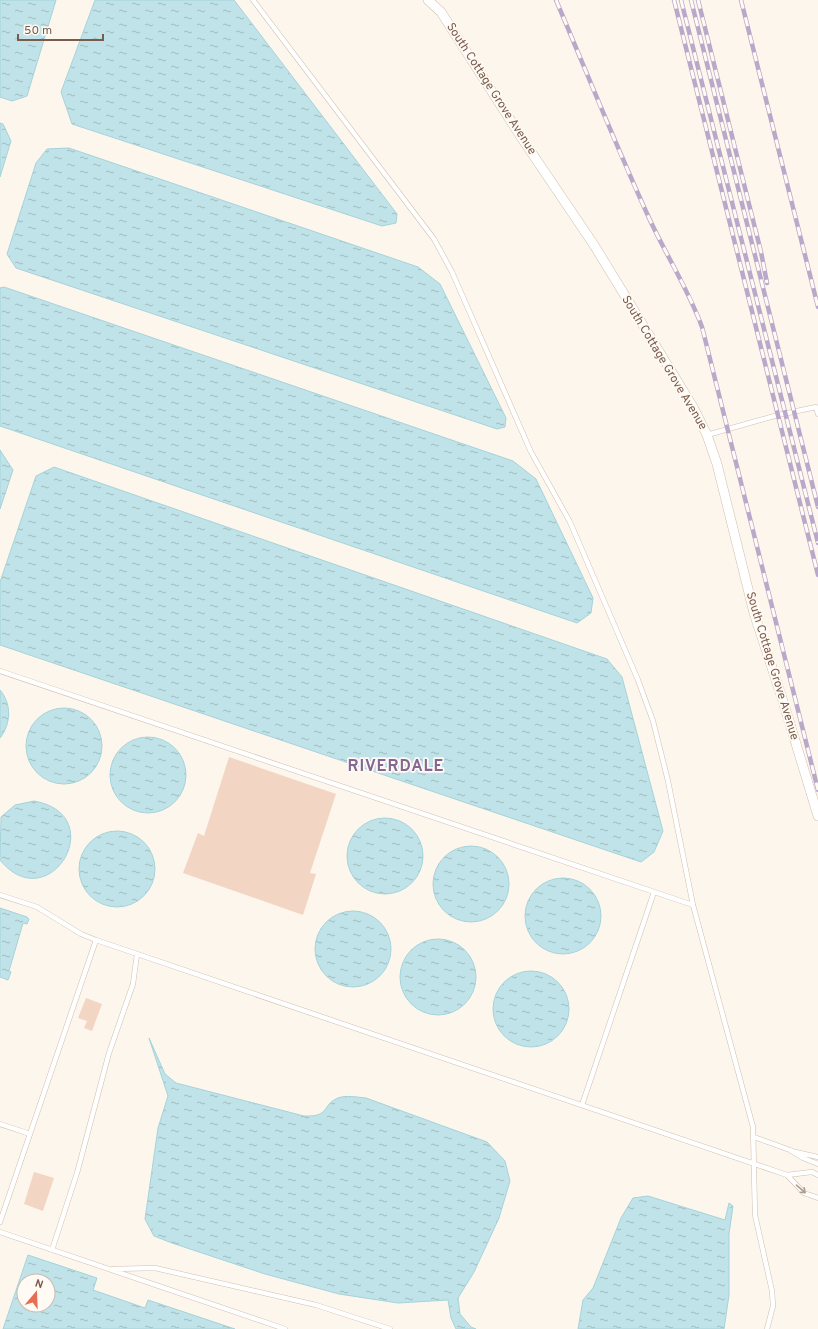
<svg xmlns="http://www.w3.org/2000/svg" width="818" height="1329" font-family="Overpass,sans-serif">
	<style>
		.water { fill: url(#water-ripples); stroke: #a5d3da; fill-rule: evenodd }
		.building { fill: #f3d5c3 }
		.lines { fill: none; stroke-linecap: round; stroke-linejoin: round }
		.lane-casing { stroke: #d1beb0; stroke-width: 5.5 }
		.street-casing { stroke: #d1beb0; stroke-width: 10 }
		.lane { stroke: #fff; stroke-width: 4.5 }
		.street { stroke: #fff; stroke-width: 9 }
		.rail-casing { stroke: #b9a8c9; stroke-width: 4.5 }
		.rail { stroke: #fffaf3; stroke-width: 3; stroke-dasharray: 9; stroke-linecap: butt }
		.oneway { stroke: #af9d94 }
		.labels { text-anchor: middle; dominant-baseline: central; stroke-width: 3.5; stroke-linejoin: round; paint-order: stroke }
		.street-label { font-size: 12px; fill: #7a5c4d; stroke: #fffaf3 }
		.district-label { font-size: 16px; font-weight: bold; letter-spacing: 1px; fill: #846695; stroke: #fffaf3 }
	</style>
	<defs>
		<pattern id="water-ripples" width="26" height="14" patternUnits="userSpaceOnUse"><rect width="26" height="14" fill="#bfe3e8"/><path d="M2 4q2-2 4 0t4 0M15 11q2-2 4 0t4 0" fill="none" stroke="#a0bbbe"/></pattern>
	</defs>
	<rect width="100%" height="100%" fill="#fdf6ec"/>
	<!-- water -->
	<path class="water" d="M0,0H56L27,96L12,101L0,97Z
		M95,0H234L397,214L396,223L382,226L72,124L61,92Z
		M0,123L3,124L11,141L0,177Z
		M69,148L418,267L440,284L506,418L505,427L497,429L16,268L7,254L36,163L47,149Z
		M4,287L513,461L536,479L593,598L591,613L577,623L0,426V288Z
		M0,450L13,470L0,509Z
		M54,467L607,659L622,677L663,831L654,852L641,862L0,645V582L36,476Z
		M0,690C12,704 11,724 0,738Z
		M26 746a38 38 0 1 1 76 0a38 38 0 1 1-76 0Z
		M110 775a38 38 0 1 1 76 0a38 38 0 1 1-76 0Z
		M34,801C112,815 49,920 0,860L1,817L15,805Z
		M347 856a38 38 0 1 1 76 0a38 38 0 1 1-76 0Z
		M79 869a38 38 0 1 1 76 0a38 38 0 1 1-76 0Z
		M433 884a38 38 0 1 1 76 0a38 38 0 1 1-76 0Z
		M525 916a38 38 0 1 1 76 0a38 38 0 1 1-76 0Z
		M0,908L27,917L29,919L27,924L23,923L9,971L11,972L8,980L0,977Z
		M315 949a38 38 0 1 1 76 0a38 38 0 1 1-76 0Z
		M400 977a38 38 0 1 1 76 0a38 38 0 1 1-76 0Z
		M493 1009a38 38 0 1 1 76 0a38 38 0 1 1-76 0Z
		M149,1038L165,1074L176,1083L304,1116C331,1117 321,1105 338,1098C346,1095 356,1097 366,1098L487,1142L505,1161L510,1181L499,1218L474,1272L458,1298L460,1314L471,1327L476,1329H456L451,1318L448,1300L398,1303L339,1294L265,1274L172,1243L154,1236L145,1219L158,1128L168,1096Z
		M648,1196L725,1220L729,1203L733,1206L729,1234V1295L724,1329H578L583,1300L593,1288L621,1218L633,1198Z
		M28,1255L97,1278L93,1290L145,1308L148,1300L235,1329H3ZM24,1281H48V1305H24Z"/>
	<!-- building -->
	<path class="building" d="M229,757L336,794L310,873L316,874L303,915L183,873L198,833L204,836Z
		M86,998L102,1004L92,1031L84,1028L87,1021L78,1018Z
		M34,1172L54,1178L43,1211L24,1204Z"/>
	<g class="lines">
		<!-- lane casing -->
		<g class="lane-casing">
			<path id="lane" d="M253,0L434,239L452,272L531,452L570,522L638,680L653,721L668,781L693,905L753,1127L755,1215L772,1291L773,1306L767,1329
				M707,435L778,415L816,407L818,414
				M0,671L693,905
				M0,895L37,907L81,934L96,940L787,1175L812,1172L818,1175
				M582,1105L654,892
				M0,1124L30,1134
				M754,1137L790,1150L803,1158L818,1164
				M791,1151L818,1157
				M787,1175L804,1193L818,1198
				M0,1222L96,940
				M0,1232L285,1329
				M52,1250L77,1173L109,1053L133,984L137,954
				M113,1269L155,1268L316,1305L390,1329"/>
		</g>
		<!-- street casing -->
		<g class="street-casing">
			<path id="street" d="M428,0L441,12L523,140L594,245L693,407L707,435L717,464L754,613L783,701L818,816"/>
		</g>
		<!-- lane -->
		<use href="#lane" class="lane"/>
		<!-- street -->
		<use href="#street" class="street"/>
		<!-- rail casing -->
		<g class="rail-casing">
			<path id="rail" d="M556,0C587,73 616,146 649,218C666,255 688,289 702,327L818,790
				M674,0L818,575
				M681,0L818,543
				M691,0L818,507
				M698,0L761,252L767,283
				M741,0L818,307"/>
		</g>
		<!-- rail -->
		<use href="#rail" class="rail"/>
	</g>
	<!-- one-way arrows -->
	<defs><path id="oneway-shaft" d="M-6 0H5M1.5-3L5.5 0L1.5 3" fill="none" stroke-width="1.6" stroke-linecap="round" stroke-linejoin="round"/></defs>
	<use class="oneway" href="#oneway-shaft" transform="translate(801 1189) rotate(41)"/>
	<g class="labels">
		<!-- street labels -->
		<g class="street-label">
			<text transform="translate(491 89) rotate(57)">South Cottage Grove Avenue</text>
			<text transform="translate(664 363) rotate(59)">South Cottage Grove Avenue</text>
			<text transform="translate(772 666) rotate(73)">South Cottage Grove Avenue</text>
		</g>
		<!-- district labels -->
		<g class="district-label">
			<text x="396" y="767">RIVERDALE</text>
		</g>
	</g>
	<!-- north arrow -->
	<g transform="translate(36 1293) rotate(19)"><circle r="19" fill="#fffaf3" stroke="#cabbb1"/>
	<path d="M0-3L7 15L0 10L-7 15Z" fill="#e76f51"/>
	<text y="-6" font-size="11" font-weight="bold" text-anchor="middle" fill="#7a5c4d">N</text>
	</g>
	<!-- scale -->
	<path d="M18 34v6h85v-6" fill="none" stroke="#7a5c4d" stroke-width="2"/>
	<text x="24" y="34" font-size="12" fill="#7a5c4d" stroke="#fffaf3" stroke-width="3" paint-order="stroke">50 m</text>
</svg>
